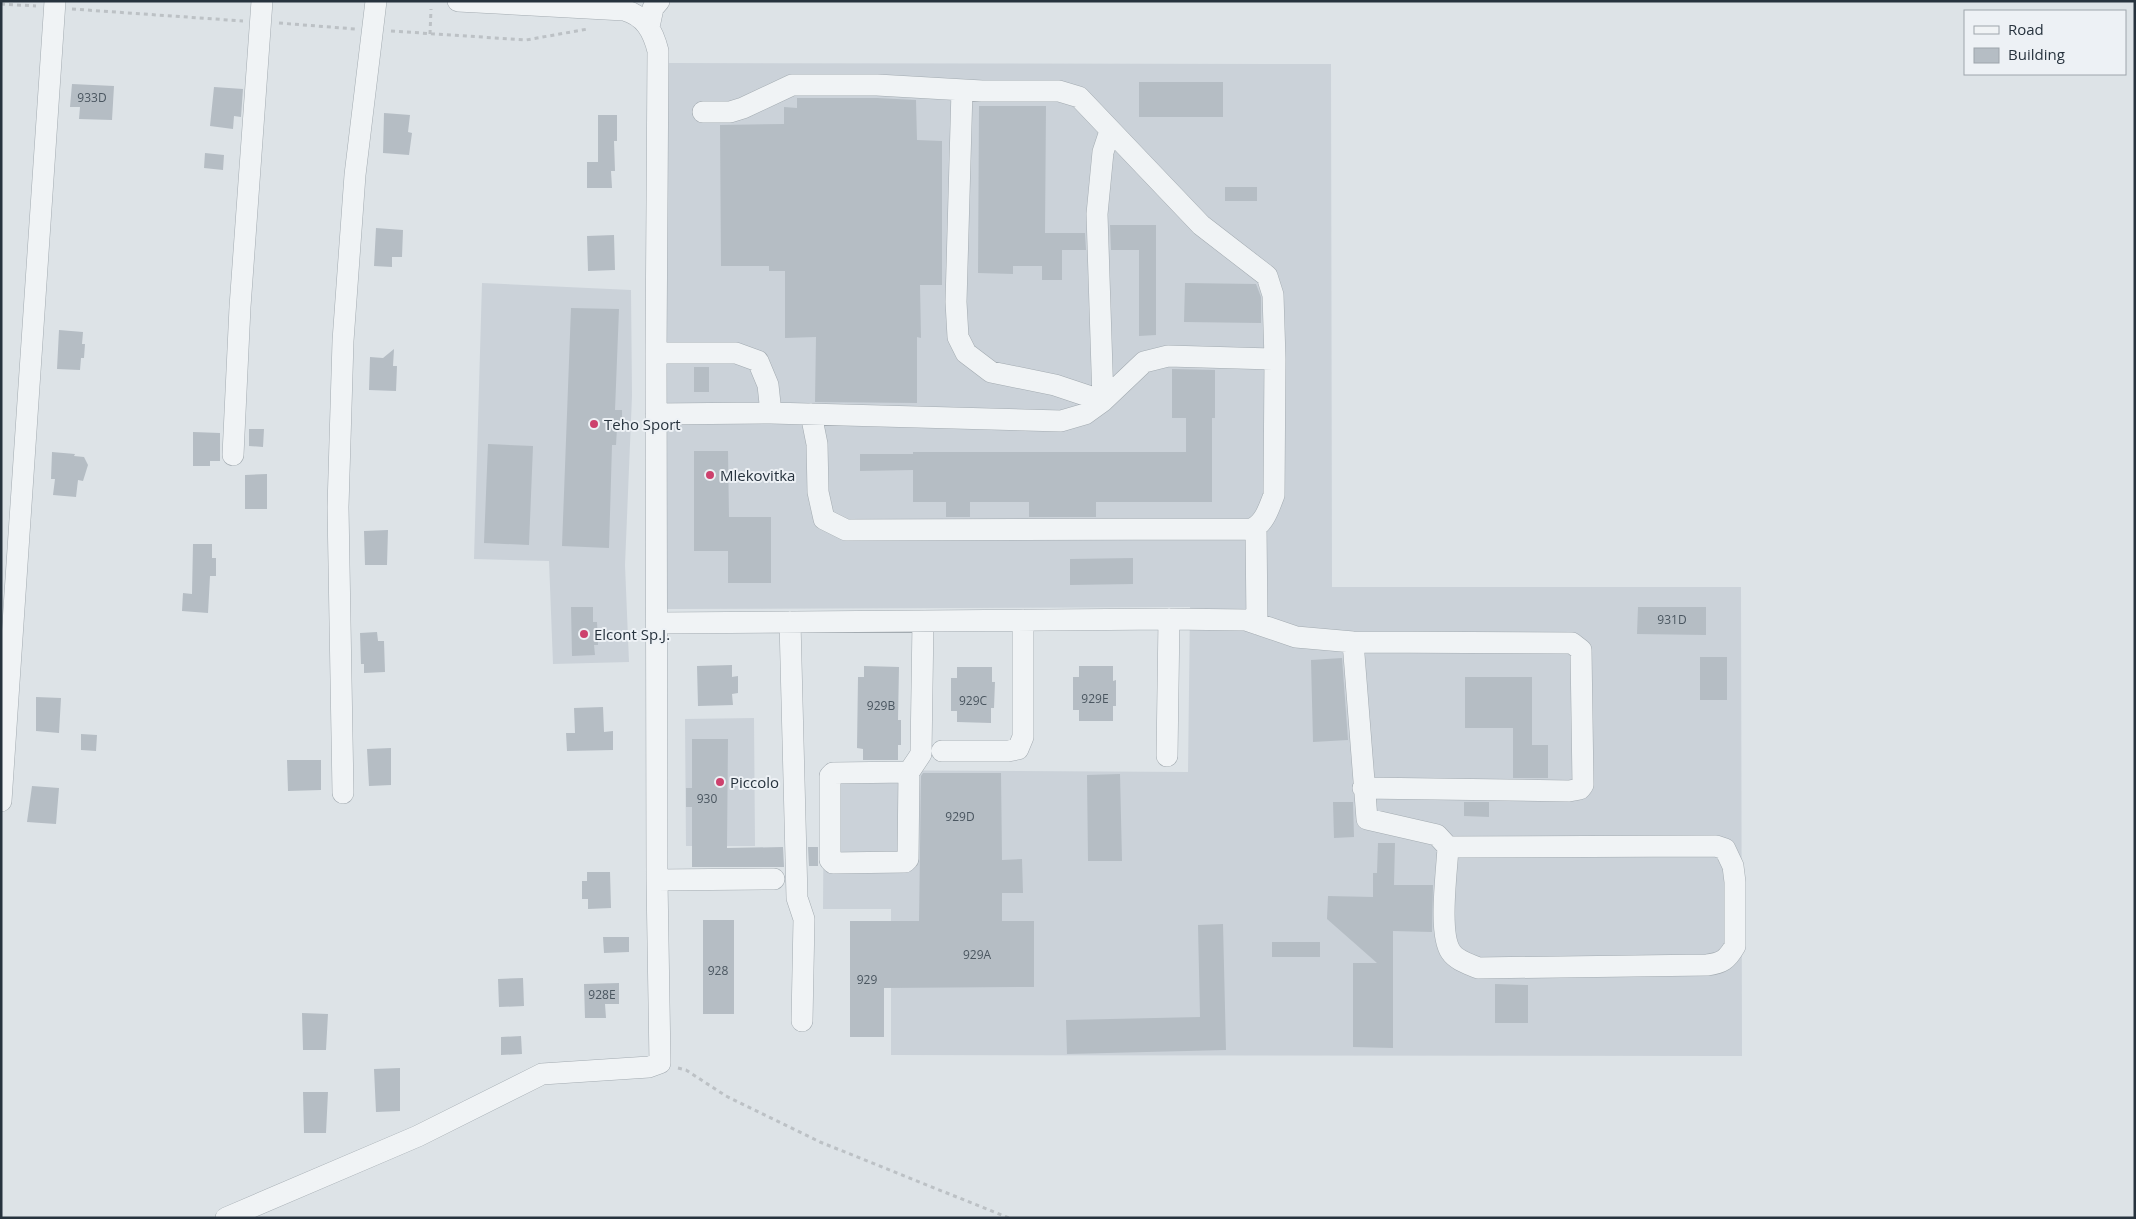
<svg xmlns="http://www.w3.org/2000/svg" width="2136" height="1219" font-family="'Open Sans',sans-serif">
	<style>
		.built { fill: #cbd2d9 }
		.building { fill: #b5bdc4 }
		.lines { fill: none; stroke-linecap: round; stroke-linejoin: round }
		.minor-casing { stroke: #a3abb1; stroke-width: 22 }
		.path { stroke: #bcc1c5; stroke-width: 3; stroke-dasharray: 4 4; stroke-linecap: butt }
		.minor { stroke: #f0f3f5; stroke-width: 21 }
		.poi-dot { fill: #cd416d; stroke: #edf1f5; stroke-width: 2 }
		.labels { text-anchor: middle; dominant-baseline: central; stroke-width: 4; stroke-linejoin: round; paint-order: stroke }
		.number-label { font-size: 12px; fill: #4a5660 }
		.poi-label { font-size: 15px; fill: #27333e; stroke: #edf1f5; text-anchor: start }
	</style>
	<rect width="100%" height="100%" fill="#dde3e7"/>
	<!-- built -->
	<path class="built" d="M666,63L1331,64L1332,587H1741L1742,1056L891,1055V909H823L824,770L1188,772L1190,607L666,609Z
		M482,283L631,290L632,396L625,565L629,662L553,664L549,561L474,559Z
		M754,718L755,846H686L685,719Z"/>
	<!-- building -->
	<path class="building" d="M1139,82H1223V117H1139Z
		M72,84L114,86L112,120L79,119L80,107H70Z
		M214,87L243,89L241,117L234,116L233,129L210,126Z
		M797,98H877L916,100L917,140L942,141V285H920L921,338L917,337V403L815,402L816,337L785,338V271H769V266H721L720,125L784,124V107L797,108Z
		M979,106H1046L1045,233H1085L1086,250H1062V280H1042V266H1013V274L978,273Z
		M384,113L410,115L408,132L412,133L409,155L383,153Z
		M598,115H617V141H614L615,171H611L612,188H587V162H598Z
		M205,153L224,155L223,170L204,168Z
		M1225,187H1257V201H1225Z
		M1110,225H1156V335L1139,336V250H1111Z
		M376,228L403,230L402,257H392V267L374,266Z
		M614,235L615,270L588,271L587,236Z
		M1185,283L1256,284L1261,297V323L1184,322Z
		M571,308L619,309L615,410H622V428H617L616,445H612L609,548L562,546Z
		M59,330L83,332L82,344H85L84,358H81L80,370L57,369Z
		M394,349L393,366H397L396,391L369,390L370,357L383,358Z
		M694,367H709V392H694Z
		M1172,369L1215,370V418H1212V502H1096V517H1029V502H970V517H946V502H913V470L860,471V454H913V452H1186V418H1172Z
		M249,429H264L263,447L249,446Z
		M193,432L220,433V461H210V466H193Z
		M488,444L533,446L529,545L484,543Z
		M694,451H728L729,517H771V583H728V551H694Z
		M52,452L75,454L74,456L84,457L88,465L83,481L78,480L76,497L53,495L55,479H51Z
		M267,474V509H245V475Z
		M388,530L387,565H365L364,531Z
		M193,544H212V558H216V576H210L208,613L182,611L183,593L192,594Z
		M1133,558V584L1070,585V559Z
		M571,607H593V622H597L598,645H594L595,655L572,656Z
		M1638,607H1706V635L1637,634Z
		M377,632L378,641H384L385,672L364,673V664H361L360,633Z
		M1700,657H1727V700H1700Z
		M1342,658L1348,740L1313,742L1311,660Z
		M732,665V677L738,676V693L732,694L733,705L698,706L697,666Z
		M864,666L899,667L898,720H901V745H898V760H863V749L857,748L858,677H864Z
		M1079,666H1113V681L1116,680V706H1113V721H1079V710H1073V677H1079Z
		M957,667H992V682H995L994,708H991V723L957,722V711H951V678H957Z
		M1465,677H1532V745H1548V778H1513V728H1465Z
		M36,697L61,698L59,733L36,731Z
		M603,707L604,732L613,731V750L567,751L566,733H575L574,708Z
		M81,734L97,735L96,751L81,750Z
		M692,739H728L727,848L783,847L784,867H692V807H686V788H692Z
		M391,748V785L369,786L367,749Z
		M287,760H321V790L288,791Z
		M923,773H1001L1002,860L1022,859L1023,893H1002V921H1034V987L884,988V1037H850V921H919L921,776Z
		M1120,774L1122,861H1088L1087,775Z
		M32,786L59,788L56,824L27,822Z
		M1333,802H1353L1354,837L1334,838Z
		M1464,802H1489V817L1464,816Z
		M1378,843H1395L1394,885H1433L1432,932L1393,931V1048L1353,1047V963H1377L1327,919L1328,896L1373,897V873H1377Z
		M808,847H818V866H809Z
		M587,872H610L611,908L588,909V899H582V881H587Z
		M703,920H734V1014H703Z
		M1223,924L1226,1050L1067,1054L1066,1020L1200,1017L1198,925Z
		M603,937H629V952L604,953Z
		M1272,942H1320V957H1272Z
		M523,978L524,1006L499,1007L498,979Z
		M619,983V1004H605L606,1018H585L584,984Z
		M1495,984L1528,985V1023H1495Z
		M302,1013L328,1014L326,1050H303Z
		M521,1036L522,1054L501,1055V1037Z
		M400,1068V1111L376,1112L374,1069Z
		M303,1092H328L326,1133H304Z"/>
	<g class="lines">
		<!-- minor casing -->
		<g class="minor-casing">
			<path id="minor" d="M649,27L653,8L659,1
				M962,90L956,302L958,337L966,353L991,372L1055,385L1103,401L1097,214L1103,152L1110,131
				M703,112H730L743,108L792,85H877L982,91H1059L1079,97L1201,225L1267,276L1273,295L1275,359L1274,495C1269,508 1264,525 1251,529L846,530L824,519L818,492L817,444L811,414
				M656,353H736L758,361L768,385L771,413
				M656,414L771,413L1061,421L1085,414L1103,401L1144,362L1168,356L1275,359
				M233,455L240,307L262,1
				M1256,527L1257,624
				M790,622L797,898L804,919L802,1021
				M657,623L1169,619L1246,620L1296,637L1353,642L1572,643L1581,650L1583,785L1580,789L1569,791L1363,788
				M1353,642L1367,819L1437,835L1448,847L1716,846L1725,849L1733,866L1735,882V946C1727,960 1722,963 1707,965L1478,968C1469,964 1456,960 1451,952C1438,934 1447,871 1448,847
				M942,751H1008L1018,749L1023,737V620
				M1167,756L1169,619
				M909,772L908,859L905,862L833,863L830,860V776L833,773L909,772L921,754L923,621
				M343,793L338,507L343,341L355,175L376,1
				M1,801L55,1
				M657,880L774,879
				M226,1218L418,1136L542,1074L649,1067L660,1063L657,880L656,353L658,51C653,31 645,16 624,10L458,1"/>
		</g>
		<!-- path -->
		<path class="path" d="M1,4L36,6
			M72,9L243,21
			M279,23L355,29
			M391,31L526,40L588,29
			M430,34L431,9
			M678,1068L686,1070L726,1096L820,1142L1009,1218"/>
		<!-- minor -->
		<use href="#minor" class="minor"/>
	</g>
	<!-- markers -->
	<g class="poi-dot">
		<circle cx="594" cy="424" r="5"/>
		<circle cx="710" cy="475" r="5"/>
		<circle cx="584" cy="634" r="5"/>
		<circle cx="720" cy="782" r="5"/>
	</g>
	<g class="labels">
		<!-- number labels -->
		<g class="number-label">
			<text x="92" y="97">933D</text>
			<text x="1672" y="619">931D</text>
			<text x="1095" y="698">929E</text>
			<text x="973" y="700">929C</text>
			<text x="881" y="705">929B</text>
			<text x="707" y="798">930</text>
			<text x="960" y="816">929D</text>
			<text x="977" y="954">929A</text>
			<text x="718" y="970">928</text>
			<text x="867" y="979">929</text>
			<text x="602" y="994">928E</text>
		</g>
		<!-- poi labels -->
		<g class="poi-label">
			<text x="604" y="424">Teho Sport</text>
			<text x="720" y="475">Mlekovitka</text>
			<text x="594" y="634">Elcont Sp.J.</text>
			<text x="730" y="782">Piccolo</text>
		</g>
	</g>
	<!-- border -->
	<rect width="2136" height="1219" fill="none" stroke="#27333e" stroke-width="5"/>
	<!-- legend -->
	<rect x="1964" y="10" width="162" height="65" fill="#edf1f5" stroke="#9ea5ac"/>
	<rect x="1974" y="26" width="25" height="8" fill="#f0f3f5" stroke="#9ea5ac"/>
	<text x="2008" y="35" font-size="15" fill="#27333e">Road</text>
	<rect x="1974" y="48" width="25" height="15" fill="#b5bdc4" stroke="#9ea5ac"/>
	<text x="2008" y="60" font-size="15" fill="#27333e">Building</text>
</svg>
